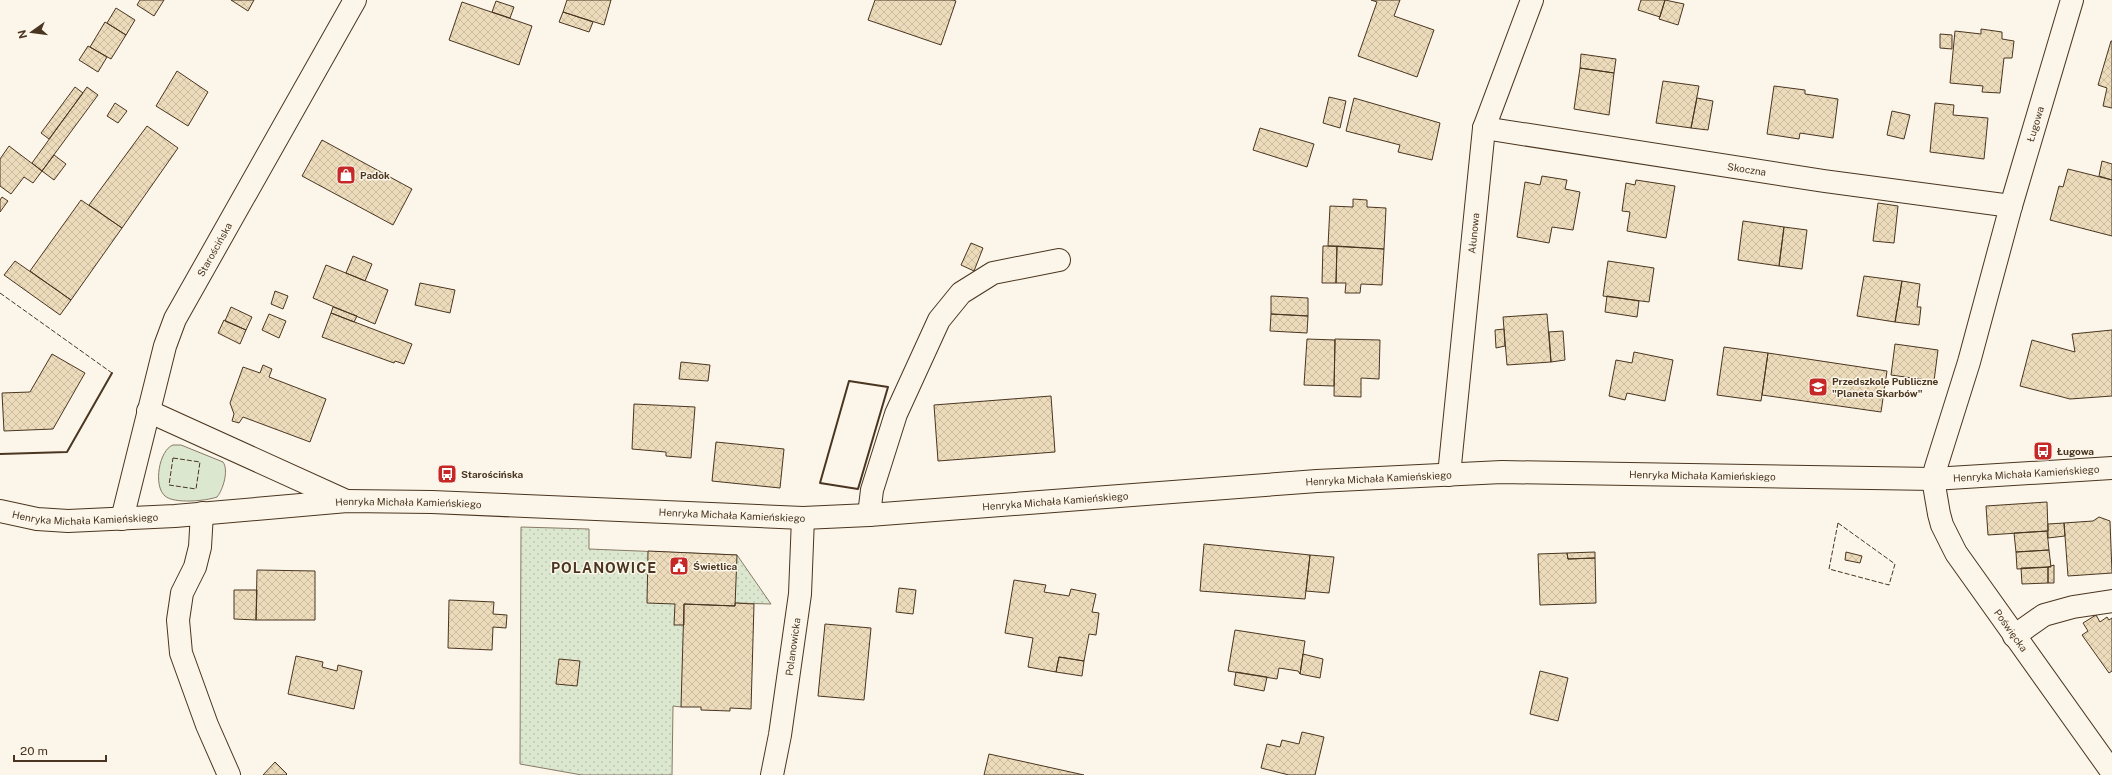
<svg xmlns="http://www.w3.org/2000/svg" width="2112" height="775" font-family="'Public Sans',sans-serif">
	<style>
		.grass { fill: #dce7d0; stroke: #887966 }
		.park { fill: url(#park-dots); stroke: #887966 }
		.building { fill: url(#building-cross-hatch); stroke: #4a3520 }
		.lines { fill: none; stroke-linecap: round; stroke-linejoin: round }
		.minor-casing { stroke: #4a3520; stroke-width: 24 }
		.minor { stroke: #fbf6e9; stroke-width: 22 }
		.fence { stroke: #4a3520; stroke-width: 1; stroke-dasharray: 5 2; stroke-linecap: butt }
		.wall { stroke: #4a3520; stroke-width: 2 }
		.labels { text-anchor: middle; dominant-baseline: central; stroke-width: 3; stroke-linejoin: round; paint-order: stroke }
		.street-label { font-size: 10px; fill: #4a3520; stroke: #fbf6e9 }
		.poi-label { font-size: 10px; font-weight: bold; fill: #4a3520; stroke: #fbf6e9; text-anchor: start }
		.district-label { font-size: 14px; font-weight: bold; letter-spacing: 1px; fill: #4a3520; stroke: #fbf6e9 }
	</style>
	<defs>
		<pattern id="park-dots" width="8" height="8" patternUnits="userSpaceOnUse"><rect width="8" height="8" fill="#dce7d0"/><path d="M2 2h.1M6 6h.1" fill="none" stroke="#bec7b2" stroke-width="1.8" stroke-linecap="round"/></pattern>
		<pattern id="building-cross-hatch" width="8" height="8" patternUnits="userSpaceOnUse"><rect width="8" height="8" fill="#ecdcbc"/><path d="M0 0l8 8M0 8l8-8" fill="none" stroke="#ccbda1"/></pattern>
	</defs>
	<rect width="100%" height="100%" fill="#fbf6e9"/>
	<!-- grass -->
	<path class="grass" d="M173,445H181L223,462C229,470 223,490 217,497C206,501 174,504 165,496C153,486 159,450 173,445Z"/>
	<!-- park -->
	<path class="park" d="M521,527L589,529V549L737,555L771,604L735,603L681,707L673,706L672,775H582L520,764Z"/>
	<!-- building -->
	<path class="building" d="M140,0H164L154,16L137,5Z
		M231,0H254L248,11Z
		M567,0H611L604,25L563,12Z
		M875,0H953L956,1L941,45L868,20Z
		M1371,0H1400L1394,16L1434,30L1417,77L1358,56L1377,2Z
		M1641,0H1665L1660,17L1638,10Z
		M1665,0L1684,4L1678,25L1659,19Z
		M496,1L514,7L510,18L492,12Z
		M462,2L532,26L519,65L449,40Z
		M116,8L135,20L126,35L107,23Z
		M563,12L593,22L589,32L559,22Z
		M105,22L126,35L111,59L90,47Z
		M1981,29L2002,32V39L2014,41L2012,58H2004L2000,93L1982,92L1983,86L1950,83L1955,31L1981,34Z
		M1940,34L1952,35V49L1940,48Z
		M2111,41H2112V108L2103,106L2107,88L2098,85Z
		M88,46L107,57L98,72L79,60Z
		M1581,54L1616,59L1614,73L1580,68Z
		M1580,68L1614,73L1609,115L1574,109Z
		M177,71L208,92L188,126L156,106Z
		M1663,81L1699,86L1691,128L1656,123Z
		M1774,86L1805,90V94L1838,99L1833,138L1800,133L1799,139L1767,134Z
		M75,87L83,93L49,139L41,133Z
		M87,87L98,95L42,171L32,163Z
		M1329,97L1346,101L1340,128L1323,123Z
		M1354,98L1440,123L1432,160L1398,152L1400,145L1346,131Z
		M1697,98L1713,101L1708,130L1691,128Z
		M115,103L127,111L118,123L107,116Z
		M1935,103L1954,105L1953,115L1988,118L1984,159L1930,152Z
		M1892,111L1910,115L1904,139L1887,135Z
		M147,126L178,148L122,228L89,205Z
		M1260,128L1314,144L1307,167L1253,150Z
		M322,140L412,189L393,225L302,176Z
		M9,146L42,171L33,183L24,177L11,194L0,186V159Z
		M54,155L66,164L54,180L42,171Z
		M2102,161L2112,164V180L2099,176Z
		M2068,169L2112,180V236L2050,220L2059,186L2063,187Z
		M1542,176L1567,180L1565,189L1580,192L1573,230L1552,227L1549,243L1517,237L1525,182L1540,185Z
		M1636,180L1675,186L1666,238L1627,231L1630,212L1622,211L1626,183L1635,185Z
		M2,197L8,201L0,212V200Z
		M1353,199L1367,200V207L1386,208L1384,249L1328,246L1330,206L1353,207Z
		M81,200L122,228L71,300L30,271Z
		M1878,203L1898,206L1894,243L1873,241Z
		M1743,221L1784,227L1779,266L1738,260Z
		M1784,227L1807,230L1802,269L1779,266Z
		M971,243L983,248L974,271L961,265Z
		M1323,246H1337L1336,283H1322Z
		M1337,246L1384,249L1382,285L1361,284L1360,293H1345L1346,283H1336Z
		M353,256L372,264L365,281L346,273Z
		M15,261L71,300L60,315L4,275Z
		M1608,261L1654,268L1649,302L1603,296Z
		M326,265L388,290L375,324L313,298Z
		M1864,276L1902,281L1895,322L1857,316Z
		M1902,281L1920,284L1917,307H1921L1919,325L1895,322Z
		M420,283L455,290L450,313L415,305Z
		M275,291L288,296L283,309L271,304Z
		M1271,296L1308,298V316L1271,314Z
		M1607,296L1639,301L1637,317L1605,312Z
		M231,307L252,317L246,330L225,321Z
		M333,307L357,316L354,322L331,313Z
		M331,313L412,344L404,364L395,361L394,363L322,337Z
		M269,314L286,321L279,338L262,330Z
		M1271,314L1308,316L1307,333L1270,331Z
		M1547,314L1551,362L1507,365L1503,317Z
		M224,320L246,330L240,344L218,333Z
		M1504,329L1505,346L1496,348L1495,330Z
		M2112,330V396L2070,399L2020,386L2032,340L2075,352L2072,334Z
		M1563,331L1565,360L1551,362L1549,332Z
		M1307,339L1335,340L1334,386L1304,385Z
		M1335,339L1380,340L1379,379L1361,378V397L1334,396Z
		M1895,344L1938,350L1934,381L1891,375Z
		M1724,347L1768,353L1761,401L1717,395Z
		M1634,352L1673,360L1665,401L1627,393L1625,400L1609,396L1616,360L1632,363Z
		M1768,353L1887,371L1881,412L1762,395Z
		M52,354L85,373L53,429L4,431L2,393L30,392Z
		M681,362L710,365L708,381L679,379Z
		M263,365L272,369L269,377L326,399L310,442L243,417L239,423L232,421L234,414L230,403L243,367L260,373Z
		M1051,396L1055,452L938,461L934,405Z
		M634,404L695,407L691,458L666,456V452L632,449Z
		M716,442L784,449L780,488L712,481Z
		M2047,502L2048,531L1988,535L1986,506Z
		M2099,517L2110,521L2112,573L2068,576L2064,523L2093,521Z
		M2064,523L2065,536L2048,538V524Z
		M2047,531L2049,550L2016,552L2014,533Z
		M1204,544L1310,555L1305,599L1200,591Z
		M2049,550L2051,567L2017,569L2016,552Z
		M648,551L737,555L735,606L684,604V625H674L675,604L647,603Z
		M1595,552V558L1568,559L1567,553Z
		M1846,552L1862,556L1860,563L1845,560Z
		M1567,553L1568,559L1595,558L1596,603L1540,605L1538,554Z
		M1310,555L1334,557L1329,593L1306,591Z
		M2054,565V583H2048V567Z
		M2048,567V583L2022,584L2021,568Z
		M257,570L315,571V620H256Z
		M1014,580L1046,585L1044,592L1069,596L1071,589L1096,594L1092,612L1099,613L1096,635L1089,634L1084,661L1059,657L1056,672L1028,667L1033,638L1005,633Z
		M899,588L916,590L913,614L896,612Z
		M234,590H257L256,620L234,619Z
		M449,600L494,602L493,614L507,615L506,628L493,627L492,650L448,648Z
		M735,603L754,604L751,709L730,708V711L701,710V707H681L684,604L735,606Z
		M2096,615L2100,622L2107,617L2109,620L2112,618V671L2109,673L2082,635L2088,631L2083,623Z
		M825,624L871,628L864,700L818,696Z
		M1235,630L1305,641L1300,674L1298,671L1279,668L1277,679L1228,671Z
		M1303,654L1323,659L1320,678L1300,674Z
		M296,656L323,662L322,667L337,671L338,665L362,671L354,709L288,694Z
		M1059,657L1084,661L1082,676L1056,672Z
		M559,659L580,661L577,686L556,684Z
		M1540,671L1568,678L1558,721L1530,714Z
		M1236,672L1267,677L1264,691L1234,685Z
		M1302,732L1324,737L1315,775H1289L1261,768L1267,744L1280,747L1282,740L1299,744Z
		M989,754L1084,775H984Z
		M275,762L287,774L286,775H263Z"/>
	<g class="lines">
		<!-- minor casing -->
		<g class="minor-casing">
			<g id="minor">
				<path id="s1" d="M2072,0L2011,206L1969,362L1936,467L1933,479L1939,514L1942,525L1956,553L2112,772"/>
				<path id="s2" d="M1484,128L1824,181L2011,206"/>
				<path d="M148,411L344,500"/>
				<path id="s3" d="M1449,475L1484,128L1532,0"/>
				<path id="s4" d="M0,511L37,519L68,521L175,516L347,501L432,502L803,518L869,515L1317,481L1502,472L1933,479L2112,468"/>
				<path d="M202,513L200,547L195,567L182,593L178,620L181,653L207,725L229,775"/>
				<path d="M869,515L872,490L896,414L939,320L961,293L993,273L1059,260"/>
				<path id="s5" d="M122,519L165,346L175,319L355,0"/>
				<path d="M2014,636L2044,615L2073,607L2112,601"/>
				<path id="s6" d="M772,775L780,735L800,594L803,518"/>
			</g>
		</g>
		<!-- minor -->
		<use href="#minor" class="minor"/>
		<!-- fence -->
		<path class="fence" d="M0,293L112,373
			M173,458L200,462L196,489L169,485Z
			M1838,523L1895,564L1889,585L1829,569Z"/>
		<!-- wall -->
		<path class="wall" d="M849,381L888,387L858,489L820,483Z
			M0,454L67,452L112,373"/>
	</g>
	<!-- icons -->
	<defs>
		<g id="shop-square" transform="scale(1)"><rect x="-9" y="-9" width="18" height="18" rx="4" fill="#c62828" stroke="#fbf6e9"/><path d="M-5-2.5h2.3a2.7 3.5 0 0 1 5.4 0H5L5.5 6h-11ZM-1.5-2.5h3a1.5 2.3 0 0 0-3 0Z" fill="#fff"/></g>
		<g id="school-square" transform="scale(1)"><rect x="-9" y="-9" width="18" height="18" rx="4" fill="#c62828" stroke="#fbf6e9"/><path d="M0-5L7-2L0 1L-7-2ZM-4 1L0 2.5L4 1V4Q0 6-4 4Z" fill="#fff"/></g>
		<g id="bus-square" transform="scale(1)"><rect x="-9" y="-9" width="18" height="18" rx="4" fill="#c62828" stroke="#fbf6e9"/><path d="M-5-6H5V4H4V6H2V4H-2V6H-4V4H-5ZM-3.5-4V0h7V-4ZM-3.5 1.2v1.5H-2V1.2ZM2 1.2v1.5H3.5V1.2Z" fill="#fff"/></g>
		<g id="civic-square" transform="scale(1)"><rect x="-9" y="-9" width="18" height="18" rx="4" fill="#c62828" stroke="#fbf6e9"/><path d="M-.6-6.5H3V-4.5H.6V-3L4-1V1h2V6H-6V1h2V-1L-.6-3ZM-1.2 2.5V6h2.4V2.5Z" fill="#fff"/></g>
	</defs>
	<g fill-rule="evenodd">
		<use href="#shop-square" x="346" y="175"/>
		<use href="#school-square" x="1818" y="387"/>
		<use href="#bus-square" x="2043" y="451"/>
		<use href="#bus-square" x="447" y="474"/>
		<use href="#civic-square" x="679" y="566"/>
	</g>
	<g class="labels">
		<!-- street labels -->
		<g class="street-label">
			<text transform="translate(2035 124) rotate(-73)">Ługowa</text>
			<text stroke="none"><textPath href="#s2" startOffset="266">Skoczna</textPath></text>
			<text stroke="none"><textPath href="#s3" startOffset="243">Ałunowa</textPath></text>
			<text stroke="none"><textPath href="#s5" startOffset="287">Starościńska</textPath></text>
			<text stroke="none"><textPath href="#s4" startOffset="2030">Henryka Michała Kamieńskiego</textPath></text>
			<text stroke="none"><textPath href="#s4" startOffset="1706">Henryka Michała Kamieńskiego</textPath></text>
			<text stroke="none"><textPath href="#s4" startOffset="1382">Henryka Michała Kamieńskiego</textPath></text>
			<text stroke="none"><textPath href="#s4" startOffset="1058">Henryka Michała Kamieńskiego</textPath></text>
			<text stroke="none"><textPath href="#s4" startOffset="410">Henryka Michała Kamieńskiego</textPath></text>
			<text stroke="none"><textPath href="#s4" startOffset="734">Henryka Michała Kamieńskiego</textPath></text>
			<text stroke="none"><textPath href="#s4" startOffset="86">Henryka Michała Kamieńskiego</textPath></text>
			<text stroke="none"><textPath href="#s1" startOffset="672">Poświęcka</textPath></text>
			<text stroke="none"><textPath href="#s6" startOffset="130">Polanowicka</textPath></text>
		</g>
		<!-- poi labels -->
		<g class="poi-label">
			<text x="360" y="175">Padok</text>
			<text x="1832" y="381">Przedszkole Publiczne<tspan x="1832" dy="12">"Planeta Skarbów"</tspan></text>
			<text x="2057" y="451">Ługowa</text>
			<text x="461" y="474">Starościńska</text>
			<text x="693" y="566">Świetlica</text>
		</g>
		<!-- district labels -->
		<g class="district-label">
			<text x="604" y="568">POLANOWICE</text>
		</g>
	</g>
	<!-- north arrow -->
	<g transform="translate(32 32) rotate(256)" stroke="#fbf6e9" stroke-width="3" paint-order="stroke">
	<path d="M0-3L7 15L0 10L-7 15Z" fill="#4a3520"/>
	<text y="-6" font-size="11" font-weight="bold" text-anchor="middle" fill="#4a3520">N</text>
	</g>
	<!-- scale -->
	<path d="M14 755v6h92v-6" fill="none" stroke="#4a3520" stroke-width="2"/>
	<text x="20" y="755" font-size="12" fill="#4a3520" stroke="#fbf6e9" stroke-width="3" paint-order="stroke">20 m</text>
</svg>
